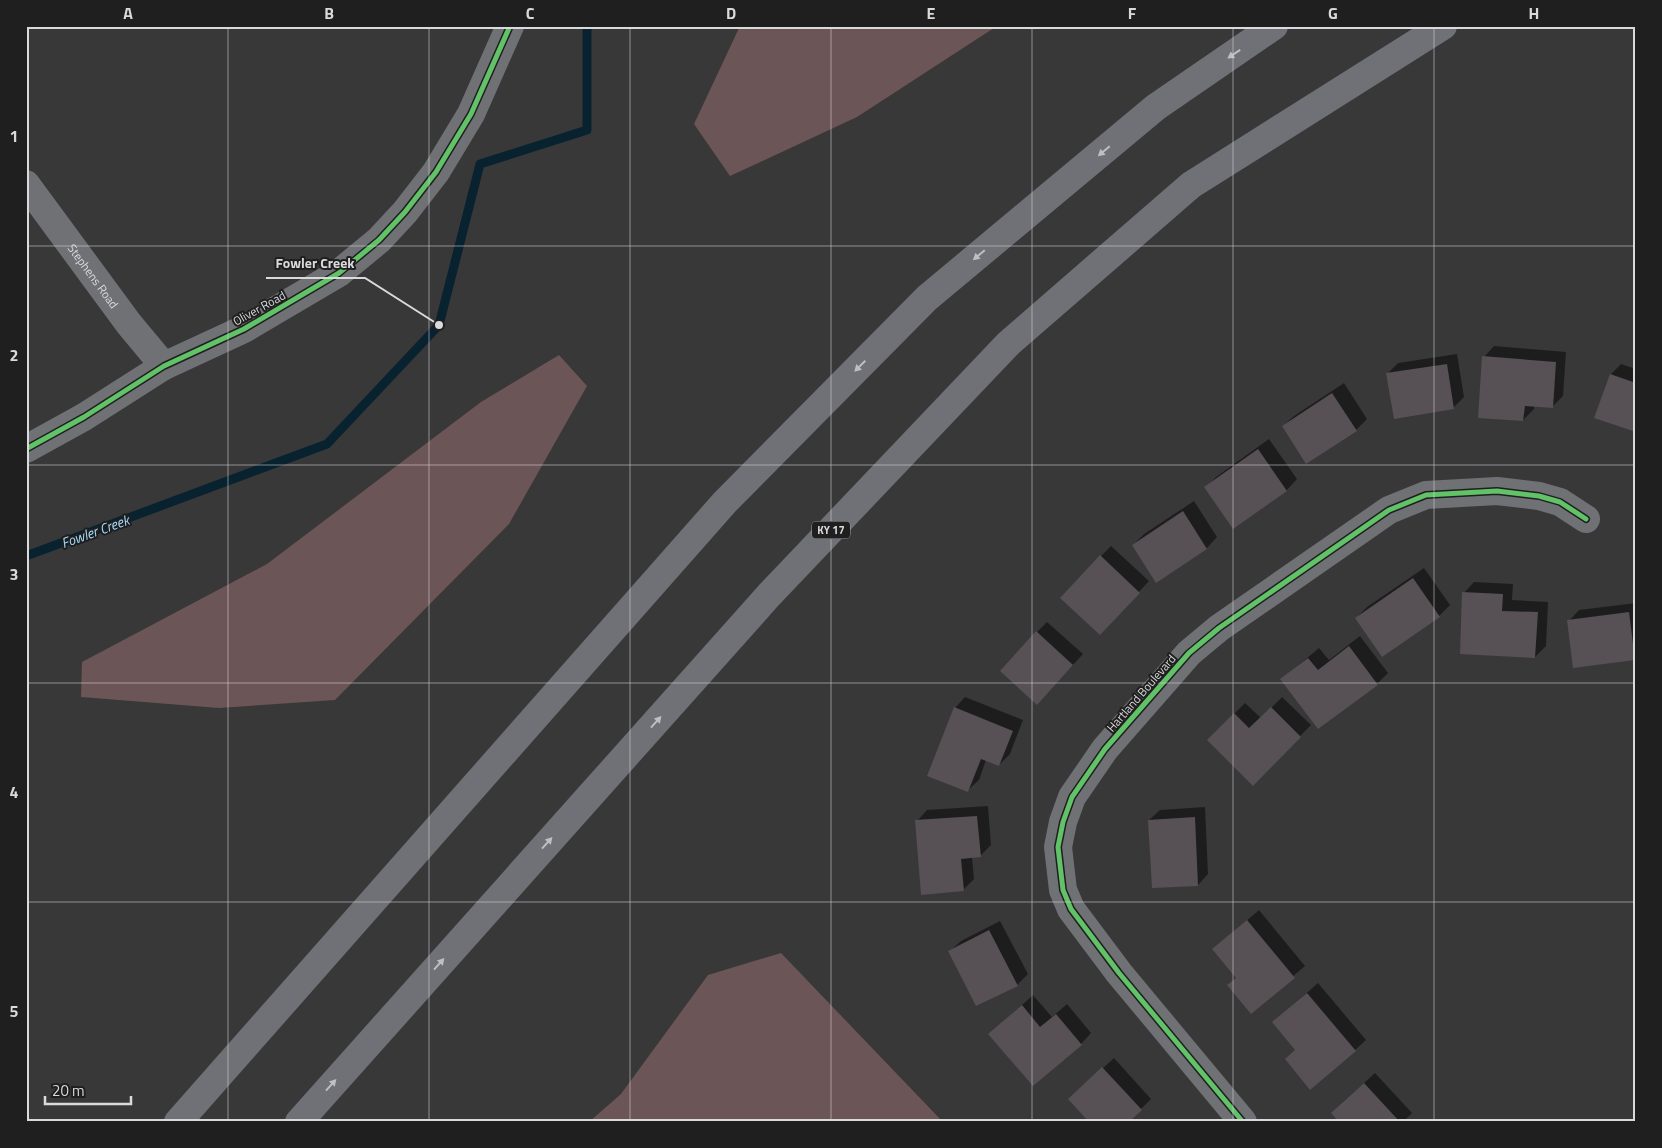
<svg xmlns="http://www.w3.org/2000/svg" width="1662" height="1148" font-family="'Titillium Web',sans-serif">
	<style>
		.green { fill: #6c5556 }
		.shadow { fill: #0007 }
		.lines { fill: none; stroke-linecap: round; stroke-linejoin: round }
		.stream { stroke: #08222f; stroke-width: 9 }
		.building { fill: #575055 }
		.street { stroke: #6f7175; stroke-width: 28 }
		.primary { stroke: #6f7176; stroke-width: 28 }
		.cycleway-casing { stroke: #1f1f20; stroke-width: 8 }
		.cycleway { stroke: #61c268; stroke-width: 5 }
		.oneway { fill: #bfbfc2 }
		.grid { fill: none; stroke: #dad9db; stroke-width: 1; stroke-opacity: 0.55 }
		.labels { text-anchor: middle; dominant-baseline: central; stroke-width: 4; stroke-linejoin: round; paint-order: stroke }
		.shield { fill: #1f1f20; stroke: #a2a1a3; stroke-width: 1 }
		.shield-label { font-size: 11px; font-weight: bold; fill: #dad9db }
		.street-label { font-size: 12px; fill: #dad9db; stroke: #1f1f20 }
		.water-label { font-size: 14px; font-style: italic; fill: #a7dbfa; stroke: #1f1f20 }
		.leader { fill: none; stroke: #dad9db; stroke-width: 2 }
		.callout-dot { fill: #dad9db; stroke: #1f1f20; stroke-width: 2 }
		.callout-label { font-size: 14px; text-anchor: middle; font-weight: bold; fill: #dad9db; stroke: #1f1f20; stroke-width: 4; stroke-linejoin: round; paint-order: stroke }
		.neatline { fill: none; stroke: #dad9db; stroke-width: 2 }
		.grid-label { font-size: 16px; text-anchor: middle; font-weight: bold; fill: #dad9db }
	</style>
	<rect width="100%" height="100%" fill="#383839"/>
	<!-- green -->
	<path class="green" d="M740,26H997L857,117L730,176L694,124Z
		M559,355L587,386L509,524L335,700L219,708L81,697L82,662L267,564L481,402Z
		M781,953L943,1122H589L621,1094L708,975Z"/>
	<!-- shadow -->
	<path class="shadow" d="M1494,346L1566,352L1563,396L1552,407L1534,405V409L1523,420L1484,357Z
		M1457,354L1464,397L1453,408L1387,374L1398,363Z
		M1621,364L1636,369V431L1611,374Z
		M1344,383L1367,419L1356,430L1307,462L1283,426L1294,416Z
		M1269,439L1297,479L1287,490L1234,527L1206,487L1216,477Z
		M1194,501L1217,537L1207,548L1157,581L1133,545L1144,534Z
		M1111,546L1149,581L1110,623L1101,556Z
		M1424,568L1450,605L1439,616L1383,655L1356,618L1367,607Z
		M1474,582L1513,584L1512,600L1548,602L1546,646L1535,657L1464,593Z
		M1636,603L1635,659L1569,621L1579,610Z
		M1047,622L1083,654L1047,693L1037,632Z
		M1360,636L1388,673L1377,684L1282,679L1319,648L1329,660Z
		M965,697L1023,720L1010,754L999,765L986,760L979,780L968,790L955,708Z
		M1282,697L1311,725L1253,784L1208,740L1245,703L1261,718Z
		M988,806L991,845L980,856L972,857L974,879L963,890L917,821L927,810Z
		M1205,807L1208,874L1198,885L1149,820L1160,810Z
		M1259,910L1305,966L1251,1012L1228,985L1237,977L1214,949Z
		M1000,921L1028,974L1017,985L950,951L961,941Z
		M1318,983L1366,1040L1355,1050L1296,1049L1274,1022Z
		M1033,995L1052,1017L1067,1004L1091,1033L1081,1044L990,1034Z
		M1114,1058L1151,1099L1141,1109L1080,1089Z
		M1375,1073L1412,1113L1403,1122H1341L1343,1102Z"/>
	<g class="lines">
		<!-- stream -->
		<path class="stream" d="M26,556L327,444L439,325L480,164L587,130V28L589,26"/>
	</g>
	<!-- building -->
	<path class="building" d="M1482,356L1556,362L1553,408L1525,406L1523,421L1478,418Z
		M1447,364L1454,409L1394,419L1386,373Z
		M1610,374L1636,383V432L1594,418Z
		M1332,393L1357,431L1306,464L1282,426Z
		M1258,449L1287,491L1233,529L1204,487Z
		M1183,511L1207,549L1156,583L1132,545Z
		M1100,555L1140,593L1100,635L1060,598Z
		M1413,578L1440,617L1382,657L1355,618Z
		M1462,592L1503,594L1502,611L1538,612L1535,658L1460,654Z
		M1629,612L1635,660L1573,668L1567,620Z
		M1036,631L1073,665L1037,705L1000,671Z
		M1349,646L1378,685L1318,729L1280,679L1308,658L1318,670Z
		M954,707L1013,731L999,766L981,759L968,792L927,776Z
		M1271,707L1301,737L1253,786L1207,740L1234,713L1249,728Z
		M977,816L981,857L961,859L964,891L921,895L915,820Z
		M1195,817L1198,886L1152,888L1148,820Z
		M1247,920L1295,978L1251,1014L1227,985L1236,978L1212,949Z
		M989,930L1018,986L976,1006L948,951Z
		M1307,993L1356,1051L1310,1090L1285,1059L1295,1050L1272,1022Z
		M1022,1005L1040,1027L1056,1014L1082,1045L1033,1086L988,1034Z
		M1102,1067L1142,1110L1129,1122H1089L1068,1099Z
		M1364,1083L1400,1122H1339L1331,1113Z"/>
	<g class="lines">
		<!-- street -->
		<g class="street">
			<path id="s1" d="M26,184L129,324L164,366"/>
			<path d="M26,449L84,417L164,366L244,329L339,273L379,240L405,212L436,172L471,114L510,26"/>
			<path d="M1243,1122L1119,973L1071,909L1063,890L1058,847L1063,822L1072,797L1105,749L1189,653L1219,628L1389,510L1426,495L1497,491L1539,496L1560,502L1586,519"/>
		</g>
		<!-- primary -->
		<path class="primary" d="M178,1122L725,502L927,298L1156,107L1274,26
			M299,1122L769,595L1009,343L1191,185L1443,26"/>
		<!-- cycleway casing -->
		<g class="cycleway-casing">
			<path id="cycleway" d="M26,449L84,417L164,366L244,329L339,273L379,240L405,212L436,172L471,114L510,26
				M1243,1122L1119,973L1071,909L1063,890L1058,847L1063,822L1072,797L1105,749L1189,653L1219,628L1389,510L1426,495L1497,491L1539,496L1560,502L1586,519"/>
		</g>
		<!-- cycleway -->
		<use href="#cycleway" class="cycleway"/>
	</g>
	<!-- one-way arrows -->
	<defs><path id="oneway-solid" d="M-6-.8H1V-3.2L6.5 0L1 3.2V.8H-6Z" transform="scale(1.25)"/></defs>
	<g class="oneway">
		<use href="#oneway-solid" transform="translate(1234 54) rotate(146)"/>
		<use href="#oneway-solid" transform="translate(1104 151) rotate(140)"/>
		<use href="#oneway-solid" transform="translate(979 255) rotate(140)"/>
		<use href="#oneway-solid" transform="translate(860 366) rotate(135)"/>
		<use href="#oneway-solid" transform="translate(656 722) rotate(-48)"/>
		<use href="#oneway-solid" transform="translate(547 843) rotate(-48)"/>
		<use href="#oneway-solid" transform="translate(439 964) rotate(-48)"/>
		<use href="#oneway-solid" transform="translate(331 1085) rotate(-48)"/>
	</g>
	<!-- grid -->
	<path class="grid" d="M228,26V1122M429,26V1122M630,26V1122M831,26V1122M1032,26V1122M1233,26V1122M1434,26V1122M26,246H1636M26,465H1636M26,683H1636M26,902H1636"/>
	<g class="labels">
		<!-- shield labels -->
		<rect class="shield" x="812" y="521.5" width="38" height="17" rx="4"/>
		<g class="shield-label">
			<text x="831" y="530">KY 17</text>
		</g>
		<!-- street labels -->
		<g class="street-label">
			<text stroke="none"><textPath href="#s1" startOffset="114">Stephens Road</textPath></text>
			<text transform="translate(259 308) rotate(-29)">Oliver Road</text>
			<text transform="translate(1141 693) rotate(-49)">Hartland Boulevard</text>
		</g>
		<!-- water labels -->
		<g class="water-label">
			<text transform="translate(95 531) rotate(-20)">Fowler Creek</text>
		</g>
	</g>
	<!-- callouts -->
	<path class="leader" d="M439 325L365 278H266"/>
	<circle class="callout-dot" cx="439" cy="325" r="5"/>
	<g class="callout-label">
		<text x="315" y="268">Fowler Creek</text>
	</g>
	<!-- border -->
	<rect width="1662" height="1148" fill="none" stroke="#1f1f20" stroke-width="55"/>
	<!-- scale -->
	<path d="M45 1096v8h86v-8" fill="none" stroke="#dad9db" stroke-width="2.5"/>
	<text x="52" y="1096" font-size="15" fill="#dad9db" stroke="#1f1f20" stroke-width="4" paint-order="stroke">20 m</text>
	<rect x="28" y="28" width="1606" height="1092" class="neatline"/>
	<g class="grid-label">
		<text x="128" y="19">A</text>
		<text x="329" y="19">B</text>
		<text x="530" y="19">C</text>
		<text x="731" y="19">D</text>
		<text x="931" y="19">E</text>
		<text x="1132" y="19">F</text>
		<text x="1333" y="19">G</text>
		<text x="1534" y="19">H</text>
		<text x="14" y="142">1</text>
		<text x="14" y="361">2</text>
		<text x="14" y="580">3</text>
		<text x="14" y="798">4</text>
		<text x="14" y="1017">5</text>
	</g>
</svg>
